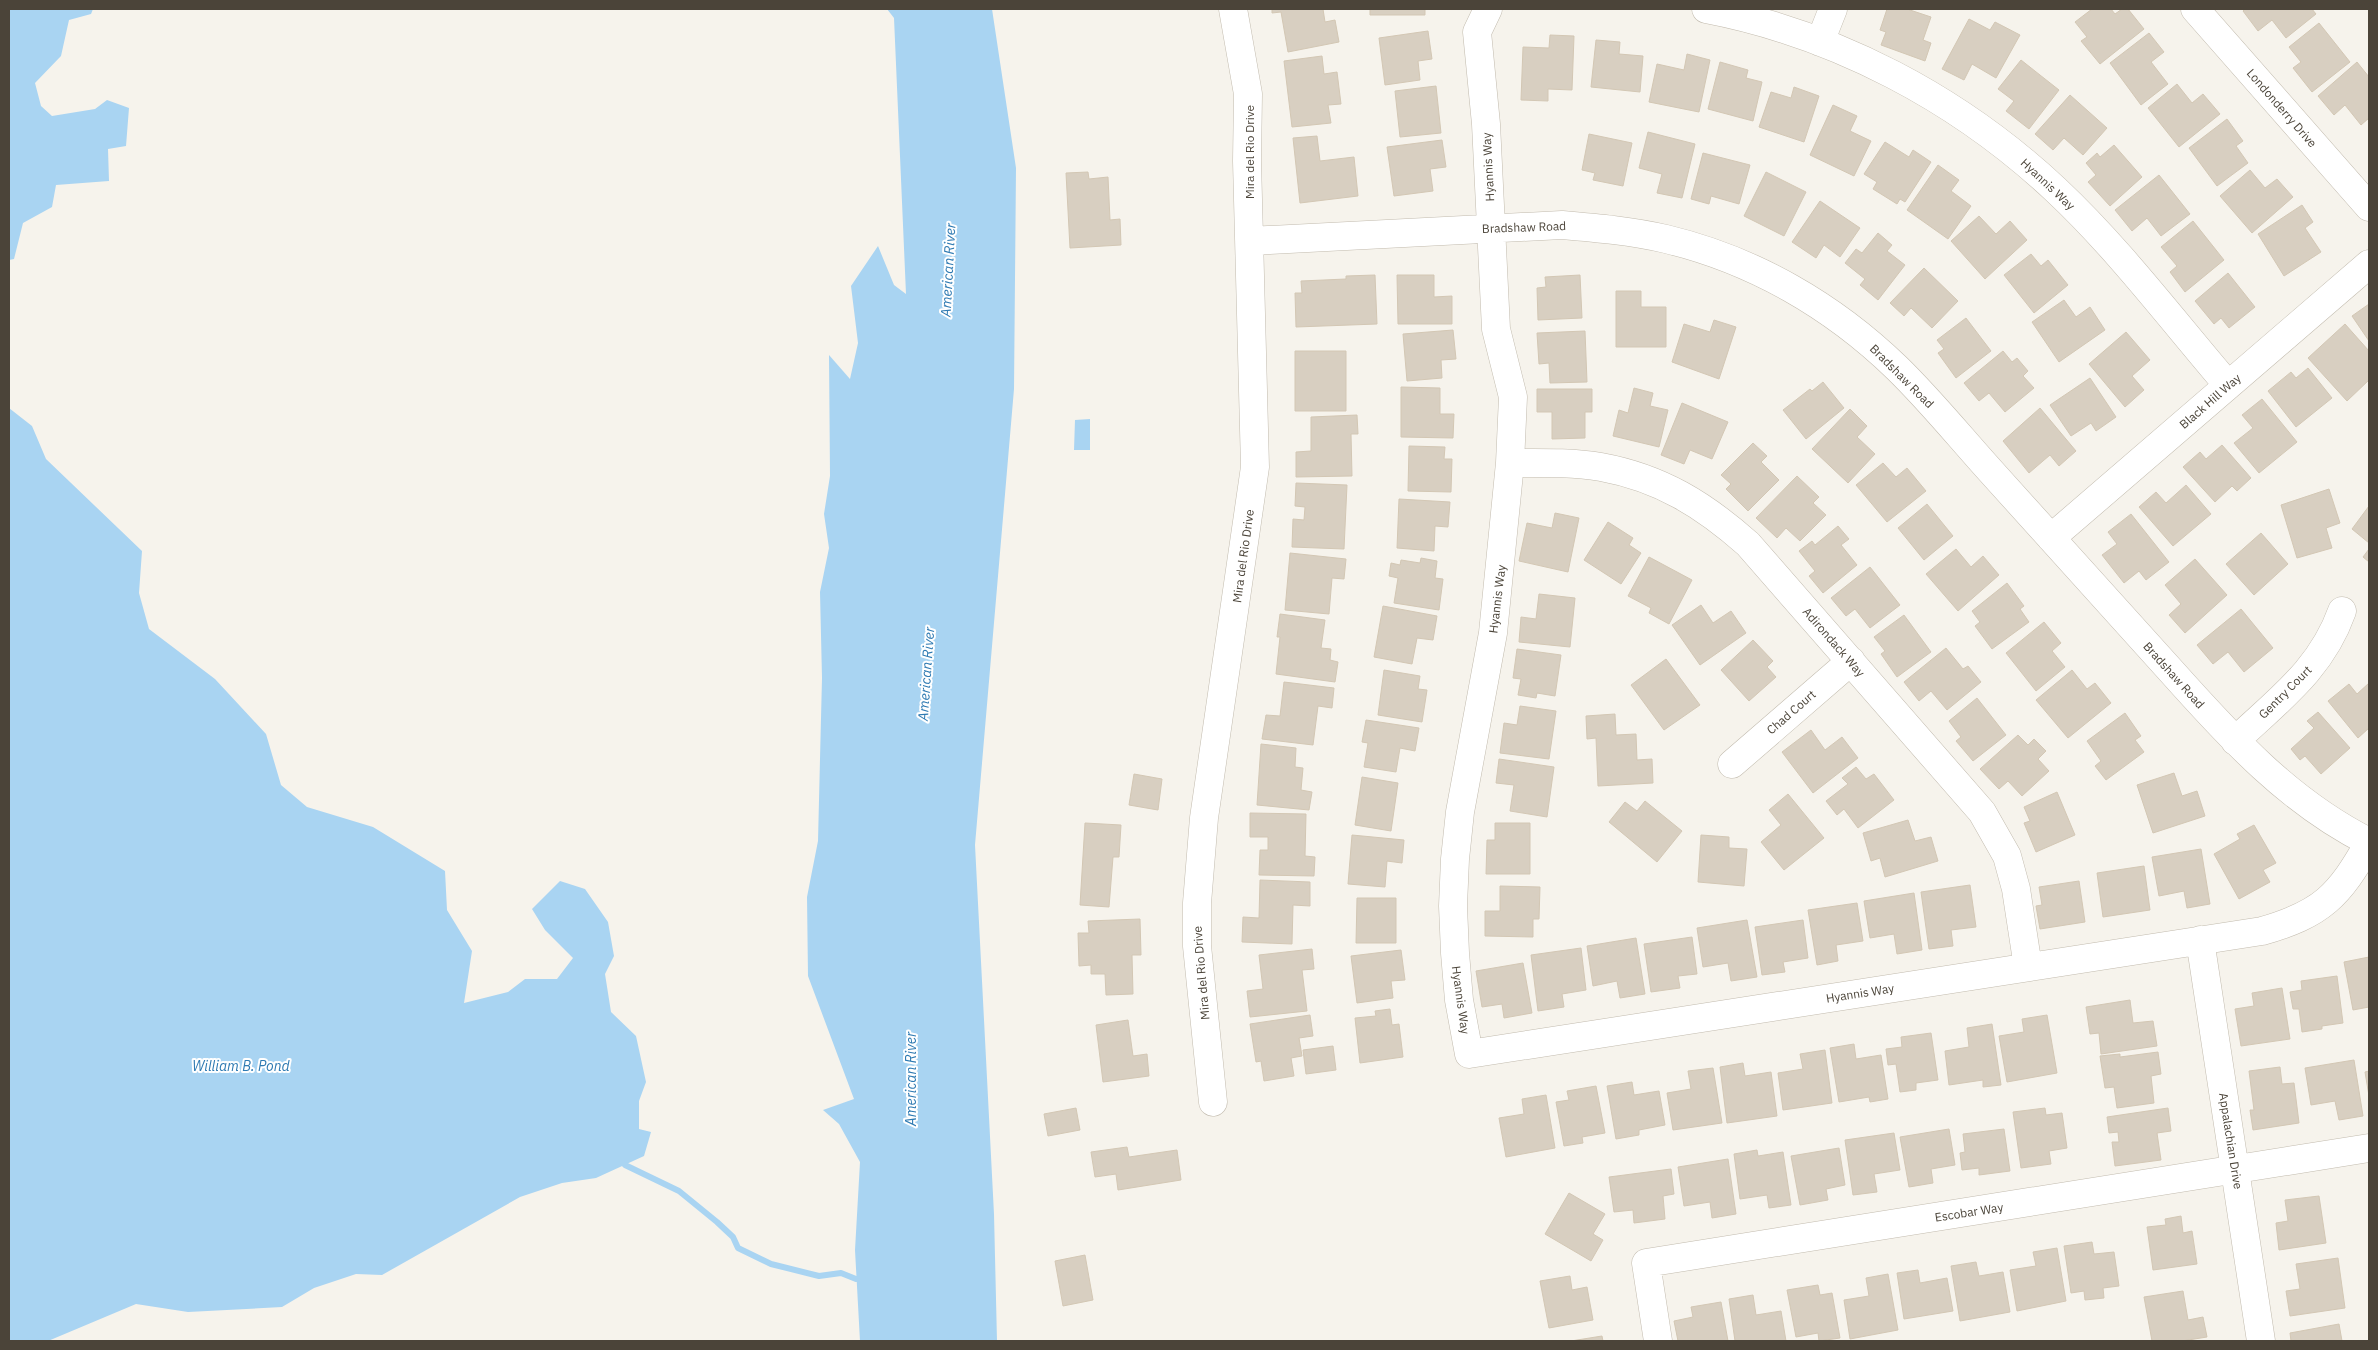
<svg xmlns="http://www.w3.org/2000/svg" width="2378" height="1350" font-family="'IBM Plex Sans',sans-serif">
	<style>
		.water { fill: #a9d4f2 }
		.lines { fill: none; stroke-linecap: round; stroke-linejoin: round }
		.stream { stroke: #a9d4f2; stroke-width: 6 }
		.building { fill: #d8cfc1; stroke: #d3c7b4 }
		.minor-casing { stroke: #c2bbae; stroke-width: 29 }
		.minor { stroke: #fff; stroke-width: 28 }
		.labels { text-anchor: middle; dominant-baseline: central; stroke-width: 4; stroke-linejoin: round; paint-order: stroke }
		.street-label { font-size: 12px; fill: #4b4439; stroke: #fff }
		.water-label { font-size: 14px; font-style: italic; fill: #2e7ab2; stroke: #fff }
	</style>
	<rect width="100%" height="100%" fill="#f6f3ec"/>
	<!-- water -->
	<path class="water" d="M9,9H93L91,14L69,20L61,56L35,83L41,106L52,116L95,109L107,100L129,108L126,146L108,149L109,181L56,185L52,207L23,223L14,259L9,260Z
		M887,9H992L1016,168L1014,389L975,845L994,1214L997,1341H860L855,1250L860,1162L839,1124L823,1110L854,1099L808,976L807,897L818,841L822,678L820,592L829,548L824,514L830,476L829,355L850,379L858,343L851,286L878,246L894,285L906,294L894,18Z
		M9,408L32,426L46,459L142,551L139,593L149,629L215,679L266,734L281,785L307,807L373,827L445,871L447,910L472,951L464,1003L508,992L525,979H557L573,958L545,930L532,909L560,881L585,889L608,922L614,956L605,974L611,1012L636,1036L646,1082L639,1101V1129L651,1132L644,1156L596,1178L562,1183L520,1197L382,1275L356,1274L314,1288L282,1307L188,1312L136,1304L48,1341H9Z
		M1090,419V450H1074L1075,420Z"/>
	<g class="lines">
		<!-- stream -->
		<path class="stream" d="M625,1165L679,1191L717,1222L733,1237L738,1248L771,1264L819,1276L841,1273L856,1279"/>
	</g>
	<!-- building -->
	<path class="building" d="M1272,9H1323L1325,22L1335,20L1339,42L1288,52L1281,12L1272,13Z
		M1370,9H1425V15H1370Z
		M1887,9H1907L1931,17L1923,40L1931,43L1925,61L1881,45L1886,32L1880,30Z
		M2092,9H2111L2115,14L2122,9H2128L2144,29L2100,64L2081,41L2087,37L2075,22Z
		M2245,9H2312L2316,14L2286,38L2272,20L2258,31L2243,11Z
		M1969,19L1990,30L1995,22L2020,35L1996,78L1972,64L1964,80L1942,69Z
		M2319,23L2350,62L2312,92L2293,68L2301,62L2289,47Z
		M1428,31L1432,59L1418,61L1420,80L1385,85L1379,38Z
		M2149,33L2164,52L2151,62L2168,84L2141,105L2110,63Z
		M1550,35L1574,36L1572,90L1548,89V101L1521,100L1523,47L1549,48Z
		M1596,40L1620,42L1619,54L1643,56L1640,92L1591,87Z
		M1687,54L1710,60L1699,112L1649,102L1657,64L1684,70Z
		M1322,56L1324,74L1337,72L1341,104L1328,105L1331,123L1292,127L1284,61Z
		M2021,60L2059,90L2029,129L2006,111L2014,101L1998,89Z
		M1720,62L1748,70L1746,78L1762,82L1753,121L1708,109Z
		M2357,62L2369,77V118L2361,125L2345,105L2334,115L2318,96Z
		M2177,84L2192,103L2203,94L2220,114L2179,147L2148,108Z
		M1436,86L1441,133L1400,137L1395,91Z
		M1794,87L1819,96L1804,142L1759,127L1771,92L1791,98Z
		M2070,95L2107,128L2083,155L2064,138L2053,150L2035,134Z
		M1833,105L1857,116L1850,131L1871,141L1854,176L1810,155Z
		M2227,119L2243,141L2236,146L2248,163L2217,186L2189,148Z
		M1648,132L1695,144L1682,198L1657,193L1662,174L1639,168Z
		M1589,134L1632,143L1623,186L1593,180L1595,173L1582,170Z
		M1317,136L1320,161L1354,157L1358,196L1300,203L1293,138Z
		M1442,140L1446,167L1430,169L1433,191L1394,196L1387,147Z
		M1885,142L1909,157L1913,150L1931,162L1905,202L1900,199L1897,204L1873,189L1877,182L1864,174Z
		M2114,145L2142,177L2110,206L2088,182L2096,175L2086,163L2097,153L2100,157Z
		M1703,153L1750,165L1739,204L1711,196L1709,204L1691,199Z
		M1938,165L1959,180L1951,191L1971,206L1948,239L1907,210Z
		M2250,170L2265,188L2277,179L2293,197L2252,233L2220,196Z
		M1088,172L1089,179L1108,177L1110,220L1120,219L1121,245L1070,248L1066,173Z
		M1766,172L1806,192L1784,236L1744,216Z
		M2159,175L2190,214L2161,236L2147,218L2132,231L2115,210Z
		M1820,201L1860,228L1840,257L1824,245L1816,258L1792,242Z
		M2302,205L2313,222L2305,228L2321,252L2284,276L2258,234Z
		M1979,216L1996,234L2010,221L2027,240L1985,279L1951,241Z
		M2193,221L2224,260L2185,292L2170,272L2177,266L2161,247Z
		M1878,233L1892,245L1887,251L1905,265L1878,300L1860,285L1865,279L1845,263L1856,249L1862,253Z
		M2031,254L2041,266L2048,260L2068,285L2034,313L2004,275Z
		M1924,268L1958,301L1932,328L1911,308L1904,316L1890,303Z
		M2228,273L2255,307L2229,328L2221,318L2214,324L2195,301Z
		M1375,275L1377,324L1296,327L1295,293H1302L1301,281L1346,279V276Z
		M1397,275H1434V297L1452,296V324H1398Z
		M1580,275L1582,318L1538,320L1537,288L1546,287L1545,277Z
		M1616,291H1641V307H1666V347H1616Z
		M2064,300L2076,317L2090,307L2105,330L2059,362L2032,322Z
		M2369,304V341L2352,316Z
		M1966,318L1991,351L1956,378L1938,353L1944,349L1937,340Z
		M1714,320L1736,327L1719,379L1672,362L1684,324L1710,332Z
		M2345,324L2369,351V380L2347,401L2308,358Z
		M1453,330L1456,359L1441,360L1442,378L1407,381L1403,334Z
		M1585,331L1587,382L1550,383L1549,363L1539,364L1537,333Z
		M2126,332L2150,360L2132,376L2144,390L2125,407L2089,364Z
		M1295,351H1346V411H1295Z
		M2003,351L2012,362L2017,358L2028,371L2023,376L2034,388L2005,412L1989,393L1979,401L1964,383Z
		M2308,368L2332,398L2296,427L2268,391L2291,372L2296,378Z
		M2090,378L2116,417L2096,431L2091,423L2071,436L2050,405Z
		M1823,382L1844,408L1806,439L1783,410L1810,389L1812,391Z
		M1401,387L1440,388V414H1454L1453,438L1401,437Z
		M1634,388L1653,393L1650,406L1668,410L1659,447L1613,436L1619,410L1628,413Z
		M1537,389H1592V412H1585V438L1552,439V412H1537Z
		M2262,399L2297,442L2259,473L2234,443L2253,428L2242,415Z
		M1682,403L1728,422L1712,459L1690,450L1684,464L1661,455Z
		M2040,408L2076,451L2059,466L2050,455L2029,473L2003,441Z
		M1850,409L1867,426L1857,437L1875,454L1848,483L1812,449Z
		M1357,415L1358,434H1351L1352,476L1296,477V452L1311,451V417Z
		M1753,443L1767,456L1761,462L1779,480L1748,511L1726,489L1731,484L1721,475Z
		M2222,445L2251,478L2237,491L2232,486L2215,502L2183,467L2200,452L2206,459Z
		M1409,446L1445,447L1444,459H1452L1451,492L1408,491Z
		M1883,463L1896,477L1907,468L1926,491L1887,522L1856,485Z
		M1797,476L1819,497L1813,503L1826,515L1800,541L1786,528L1777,538L1756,518Z
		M1296,483L1347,485L1344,549L1292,547L1293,519L1304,520L1305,507L1295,506Z
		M2186,485L2211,514L2173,546L2139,507L2156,492L2166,503Z
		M2329,489L2340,523L2326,528L2332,548L2297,558L2281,505Z
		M1399,499L1450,502L1448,527L1435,526L1434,551L1397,548Z
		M1927,504L1953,536L1924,560L1898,528Z
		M2369,506V543L2352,529Z
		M1555,513L1579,518L1568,572L1519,561L1527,523L1552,528Z
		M2131,514L2169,562L2146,580L2139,571L2124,583L2102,555L2117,544L2108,532Z
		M1608,522L1633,538L1629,545L1641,553L1621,584L1584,560Z
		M1838,526L1849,539L1841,545L1857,565L1823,593L1809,576L1815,571L1799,551L1812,541L1815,545Z
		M2261,533L2288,564L2254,595L2226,564Z
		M1956,549L1971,567L1983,556L1999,575L1958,611L1926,574Z
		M2369,549V562L2363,557Z
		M1290,553L1346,559L1344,579L1332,578L1329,614L1285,610Z
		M1649,557L1692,580L1669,624L1649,613L1651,608L1628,596Z
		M1421,558L1437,561L1435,578L1443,579L1439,610L1394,603L1398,578L1389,576L1391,563L1400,565L1401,560L1420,563Z
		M2195,559L2227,595L2185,633L2169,615L2181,604L2165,585Z
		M1870,567L1900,605L1870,628L1855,609L1846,616L1831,598Z
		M2007,583L2024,606L2020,609L2029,622L1992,649L1975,626L1980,622L1972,611Z
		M1539,594L1575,598L1570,647L1519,642L1521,617L1536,619Z
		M1701,605L1713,623L1731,611L1746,633L1700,665L1672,625Z
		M1383,606L1437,616L1433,640L1417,638L1412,664L1374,657Z
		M2241,609L2273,648L2244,672L2228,652L2213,664L2197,645Z
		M1280,614L1325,620L1321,648L1331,649L1330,660L1338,662L1335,682L1276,674L1280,637H1277Z
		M1904,615L1931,652L1897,677L1881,654L1885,651L1874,637Z
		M2044,622L2061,643L2052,651L2065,667L2036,691L2006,653Z
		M1753,640L1773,661L1767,667L1776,677L1749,701L1721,670Z
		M1946,648L1963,669L1968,666L1981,682L1947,710L1931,691L1919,701L1904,682Z
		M1517,649L1561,655L1555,696L1537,693L1536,698L1518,695L1521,679L1513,678Z
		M1666,659L1700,705L1664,730L1631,685Z
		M1384,670L1420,676L1418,689L1427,690L1422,722L1378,715Z
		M2072,670L2087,689L2095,683L2111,703L2068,738L2036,700Z
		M1284,682L1334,688L1332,708L1318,706L1313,745L1262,739L1266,715L1280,716Z
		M2369,683V728L2358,738L2328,701L2349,684L2357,694Z
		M1977,698L2006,735L1973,761L1956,741L1961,737L1949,721Z
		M1520,706L1556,711L1549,759L1500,753L1504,723L1517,725Z
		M2318,712L2350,748L2321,774L2305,756L2300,760L2291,749L2314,728L2307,721Z
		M2125,713L2141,736L2135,740L2144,752L2106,780L2095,766L2101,761L2087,741Z
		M1615,714L1616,735L1636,734L1637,760L1652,759L1653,783L1598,786L1596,738L1587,739L1586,716Z
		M1366,720L1419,728L1415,751L1400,748L1396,772L1364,767L1368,743L1362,742Z
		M1811,730L1825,750L1842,737L1858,758L1813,793L1782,752Z
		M2018,735L2028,745L2034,739L2046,751L2038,759L2049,771L2022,796L2008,781L1999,789L1980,769Z
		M1261,744L1296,748L1295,767L1303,768L1301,790L1312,792L1309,810L1257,805Z
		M1499,759L1554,767L1547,817L1510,811L1514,785L1496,783Z
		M1856,767L1866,779L1874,774L1894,800L1858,828L1844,809L1837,815L1826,801L1848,784L1842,778Z
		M2174,773L2182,796L2197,791L2205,816L2153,833L2137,785Z
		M1134,774L1162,779L1158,810L1129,805Z
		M1362,777L1398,783L1391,831L1355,825Z
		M2057,792L2075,835L2036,852L2024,823L2030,821L2024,807Z
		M1788,794L1824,838L1784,870L1761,842L1781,825L1769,810Z
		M1645,801L1682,831L1657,862L1609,822L1625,802L1637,811Z
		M1250,813L1306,814L1305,856L1315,857L1314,876L1259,875L1260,850H1268V837H1250Z
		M1908,820L1915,841L1931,837L1938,861L1885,877L1880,858L1871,861L1863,833Z
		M1085,823L1121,825L1119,857H1113L1109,907L1080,905Z
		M1495,823H1530V874H1486L1487,840H1495Z
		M2254,825L2276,863L2263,870L2270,882L2239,899L2214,854L2240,839L2237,834Z
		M1352,835L1404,840L1402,863L1387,861L1385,887L1348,884Z
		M1701,835L1729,837V848L1747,849L1744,886L1698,882Z
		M2201,849L2210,904L2187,908L2184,891L2159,896L2152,857Z
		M2144,866L2150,910L2103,917L2097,873Z
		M1260,880L1310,882V906L1293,905L1292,944L1242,942L1243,917L1259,918Z
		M2079,881L2085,922L2040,929L2036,906L2042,905L2039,887Z
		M1970,885L1976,927L1951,930L1953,946L1929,949L1921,892Z
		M1500,886L1540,887L1539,919H1533V937L1485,936V911H1500Z
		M1914,893L1922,950L1897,954L1894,934L1870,938L1864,901Z
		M1357,898H1396V943H1356Z
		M1857,903L1863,941L1836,945L1838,961L1817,965L1808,910Z
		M1140,919L1141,955H1132L1133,994L1106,995L1105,974H1091V965L1079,966L1078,933H1089L1088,921Z
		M1747,920L1757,977L1731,981L1728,963L1703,967L1697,928Z
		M1803,920L1808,958L1783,962L1785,972L1762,975L1755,927Z
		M1692,937L1697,974L1678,976L1680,988L1651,992L1644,944Z
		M1636,938L1645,994L1620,998L1617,981L1593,986L1587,946Z
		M1581,948L1586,990L1562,994L1564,1007L1538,1011L1531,955Z
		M1312,949L1314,969L1302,970L1307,1011L1250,1017L1247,991L1263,989L1259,955Z
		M1401,950L1405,980L1391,981L1393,998L1357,1003L1351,956Z
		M2369,957V1007L2353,1010L2344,962Z
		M1523,963L1532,1013L1504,1018L1502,1004L1482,1007L1476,971Z
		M2337,976L2343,1023L2322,1026V1029L2302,1032L2299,1009H2293L2290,992L2302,990L2301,981Z
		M2282,988L2290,1039L2241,1046L2235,1009L2254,1006L2252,993Z
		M2130,1000L2133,1023L2153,1021L2157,1046L2101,1054L2099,1033L2090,1034L2086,1007Z
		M1390,1009L1392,1025L1399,1024L1403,1057L1360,1063L1355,1018L1376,1016L1375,1011Z
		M1310,1015L1313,1036L1299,1038L1302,1056L1291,1058L1294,1076L1264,1081L1261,1061L1256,1062L1250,1024Z
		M2047,1015L2057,1073L2007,1082L1999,1036L2024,1032L2022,1019Z
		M1128,1020L1133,1056L1147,1054L1149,1076L1103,1082L1096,1025Z
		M1992,1024L2001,1085L1983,1087V1080L1949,1085L1945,1051L1969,1047L1967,1028Z
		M1931,1033L1938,1080L1916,1083V1090L1900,1092L1896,1064L1888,1065L1886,1049L1902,1047L1901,1037Z
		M1854,1044L1856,1059L1881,1055L1888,1099L1870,1102L1869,1097L1839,1102L1830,1048Z
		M1333,1046L1336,1070L1306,1074L1303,1050Z
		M1825,1050L1832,1103L1783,1110L1778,1073L1803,1069L1800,1054Z
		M2158,1052L2161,1074L2151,1076L2154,1103L2117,1108L2114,1087L2105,1088L2100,1056L2120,1054V1057Z
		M2354,1060L2363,1116L2339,1120L2335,1101L2311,1105L2305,1068Z
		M1743,1063L1745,1076L1771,1072L1777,1116L1727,1123L1720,1067Z
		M2280,1067L2282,1084L2294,1083L2299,1123L2253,1130L2250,1110H2254L2249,1071Z
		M1713,1068L1722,1123L1673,1130L1667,1093L1691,1089L1688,1071Z
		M2369,1071V1096L2365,1072Z
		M1632,1082L1634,1095L1659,1091L1665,1125L1639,1130V1135L1616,1139L1607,1086Z
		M1596,1086L1605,1133L1582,1137L1583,1143L1564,1146L1556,1102L1569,1100L1567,1091Z
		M1546,1095L1555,1148L1506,1157L1499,1118L1524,1114L1522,1099Z
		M1076,1108L1080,1130L1048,1136L1044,1114Z
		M2045,1108L2046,1115L2062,1113L2067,1148L2049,1151L2051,1164L2021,1168L2013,1112Z
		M2168,1108L2171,1131L2157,1133L2161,1160L2115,1166L2112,1142H2119L2118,1132L2109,1133L2107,1117Z
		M1949,1129L1955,1165L1931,1169L1933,1183L1909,1187L1900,1137Z
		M2004,1129L2010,1171L1979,1175V1168L1962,1170L1960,1153L1965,1152L1963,1134Z
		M1894,1133L1900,1170L1874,1174L1877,1192L1853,1195L1845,1140Z
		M1127,1147L1129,1157L1177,1150L1181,1180L1118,1190L1116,1174L1095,1177L1091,1152Z
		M1839,1148L1845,1185L1826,1189L1828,1200L1800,1205L1791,1156Z
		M1757,1150L1758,1156L1783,1152L1791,1205L1769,1208L1767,1195L1740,1199L1734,1154Z
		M1728,1159L1736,1214L1712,1218L1710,1202L1684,1206L1678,1167Z
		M1671,1169L1674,1194L1663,1196L1665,1219L1634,1223L1633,1210L1614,1212L1609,1177Z
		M1569,1193L1605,1214L1593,1234L1603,1240L1591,1261L1545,1234Z
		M2319,1196L2326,1243L2279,1250L2276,1223L2288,1221L2285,1200Z
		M2181,1216L2183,1233L2192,1231L2197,1264L2153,1270L2147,1227L2166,1225L2165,1219Z
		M2092,1242L2094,1254L2114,1252L2119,1286L2103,1288L2104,1298L2085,1300L2084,1291L2071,1293L2064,1246Z
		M2057,1248L2066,1301L2017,1311L2010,1270L2036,1266L2033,1252Z
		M1085,1255L1093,1300L1063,1306L1055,1261Z
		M2338,1258L2345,1308L2290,1316L2286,1291L2300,1289L2296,1264Z
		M1976,1262L1979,1276L2003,1272L2010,1312L1960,1321L1951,1266Z
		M1918,1270L1920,1283L1947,1278L1953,1311L1904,1319L1897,1273Z
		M1888,1274L1898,1330L1850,1339L1844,1300L1869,1296L1866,1278Z
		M1570,1276L1572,1290L1587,1287L1593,1320L1549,1328L1540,1281Z
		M1818,1285L1820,1295L1832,1293L1840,1338L1819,1341L1818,1333L1796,1337L1787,1290Z
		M2183,1291L2188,1320L2203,1317L2207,1337L2182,1341H2152L2144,1297Z
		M1753,1295L1756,1315L1781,1311L1786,1341H1735L1729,1299Z
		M1721,1302L1728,1341H1678L1674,1321L1693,1317L1691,1307Z
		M2339,1324L2342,1341H2291L2290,1333Z
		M1602,1336L1603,1341H1571Z"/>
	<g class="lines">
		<!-- minor casing -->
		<g class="minor-casing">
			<path id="minor" d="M1488,9L1477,32L1486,124L1496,329L1513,397L1510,463L1493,633L1460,812L1455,859L1453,906L1455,953L1459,1000L1469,1054L2262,931C2322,914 2339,896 2369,843
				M1706,9C1836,34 1959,99 2056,190C2118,248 2173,321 2228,385
				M2195,9L2369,207
				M1820,42L1833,9
				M1250,241L1562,225C1597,228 1632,231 1666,239C1754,260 1833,306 1897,368C1932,402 1963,441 1996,477C2054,542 2113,607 2172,672C2231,738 2289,802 2369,842
				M1510,463C1540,463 1571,462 1601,467C1661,478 1704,505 1748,544L1982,812L2007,856L2016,889L2028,967
				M2051,538L2369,264
				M2235,741C2278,700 2321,670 2342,611
				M1732,764L1851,661
				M2200,940L2261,1341
				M1213,1102L1197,946V903L1204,818L1255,467L1247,161L1248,94L1233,9
				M1658,1341L1646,1263L2369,1148"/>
		</g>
		<!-- minor -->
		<use href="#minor" class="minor"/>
	</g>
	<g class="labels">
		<!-- street labels -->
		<g class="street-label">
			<text transform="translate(2282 108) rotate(49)">Londonderry Drive</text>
			<text transform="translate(1249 152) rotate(-90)">Mira del Rio Drive</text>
			<text transform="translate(1488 167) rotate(-93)">Hyannis Way</text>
			<text transform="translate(2048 184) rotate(43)">Hyannis Way</text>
			<text transform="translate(1524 227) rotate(-2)">Bradshaw Road</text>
			<text transform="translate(1902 376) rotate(45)">Bradshaw Road</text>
			<text transform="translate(2210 401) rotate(-41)">Black Hill Way</text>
			<text transform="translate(1243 556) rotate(-82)">Mira del Rio Drive</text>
			<text transform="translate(1497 599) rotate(-83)">Hyannis Way</text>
			<text transform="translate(1834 642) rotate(49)">Adirondack Way</text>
			<text transform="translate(2174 675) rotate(48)">Bradshaw Road</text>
			<text transform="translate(2285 692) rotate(-45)">Gentry Court</text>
			<text transform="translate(1791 712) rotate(-41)">Chad Court</text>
			<text transform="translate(1201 973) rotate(-95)">Mira del Rio Drive</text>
			<text transform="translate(1860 993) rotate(-9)">Hyannis Way</text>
			<text transform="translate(1461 1000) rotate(82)">Hyannis Way</text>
			<text transform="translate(2231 1141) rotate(81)">Appalachian Drive</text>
			<text transform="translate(1969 1212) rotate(-9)">Escobar Way</text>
		</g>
		<!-- water labels -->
		<g class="water-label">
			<text transform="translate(948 270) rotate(-87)">American River</text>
			<text transform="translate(926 674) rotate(-86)">American River</text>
			<text x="241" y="1066">William B. Pond</text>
			<text transform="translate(911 1079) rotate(-90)">American River</text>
		</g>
	</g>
	<!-- border -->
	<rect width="2378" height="1350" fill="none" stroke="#4b4439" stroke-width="20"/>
</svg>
